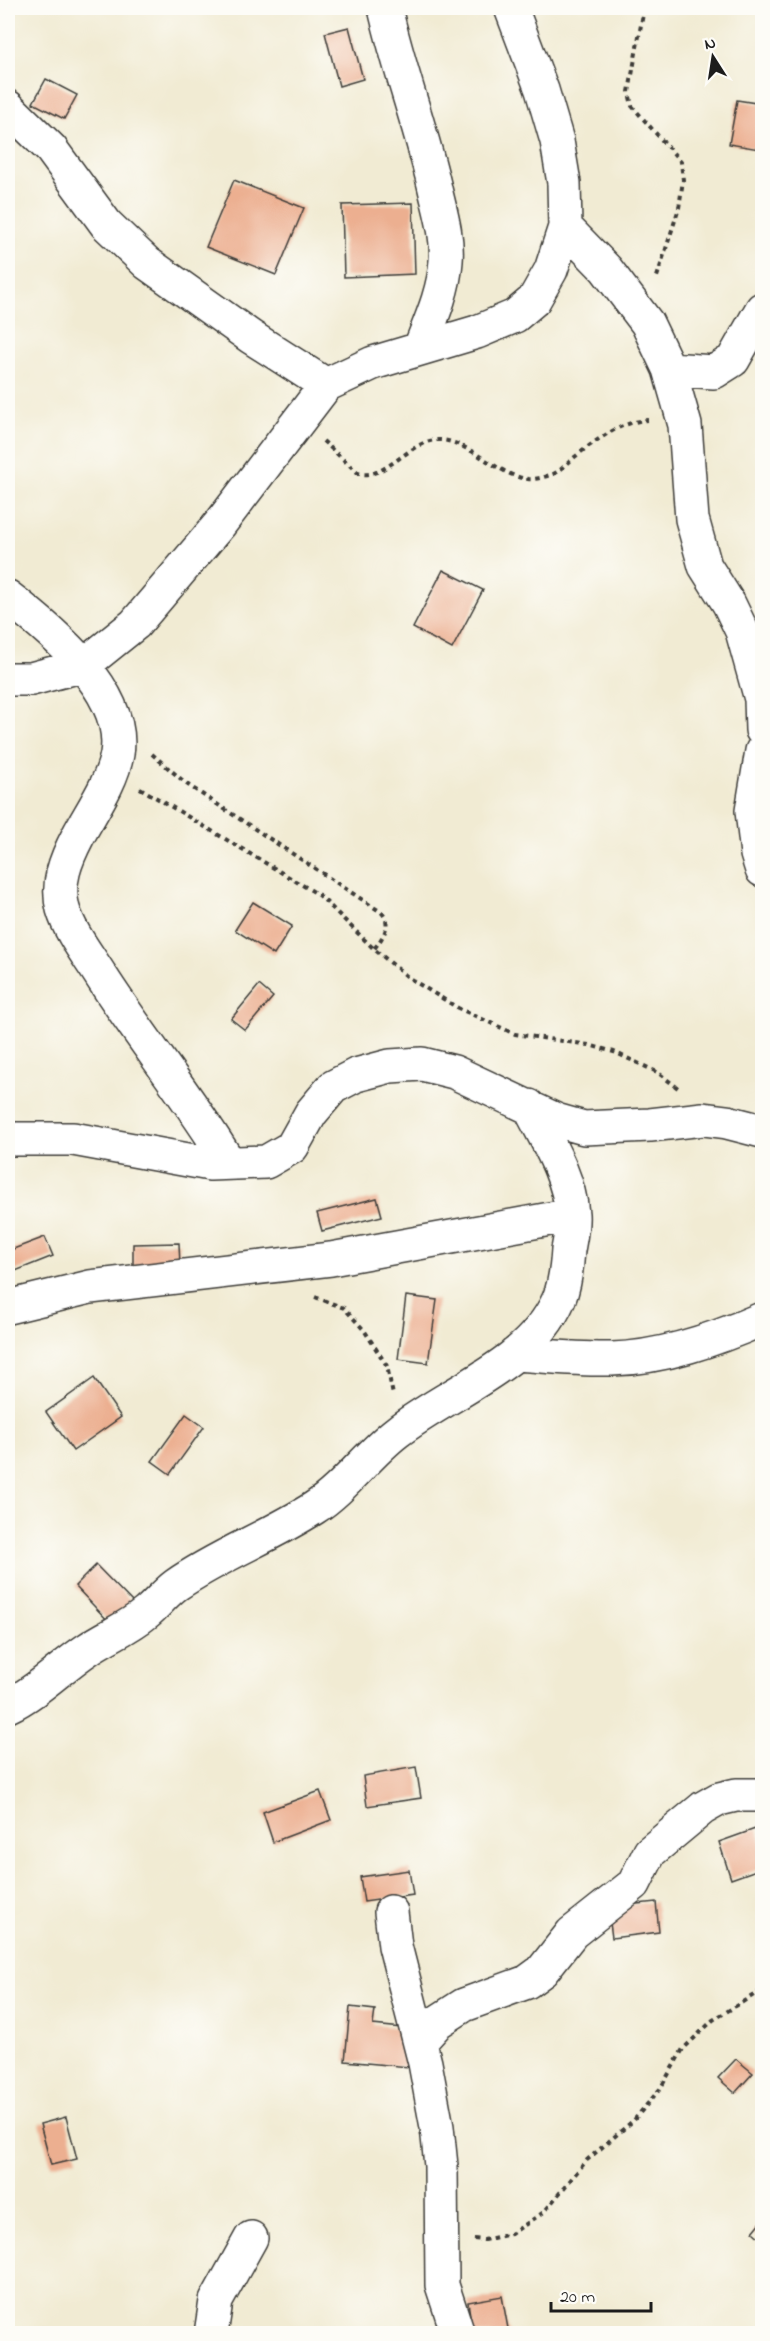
<svg xmlns="http://www.w3.org/2000/svg" width="770" height="2341" font-family="'Indie Flower',sans-serif">
	<style>
		.building { fill: #ecaf90 }
		.lines { fill: none; stroke-linecap: round; stroke-linejoin: round }
		.minor-casing { stroke: #3c3b37; stroke-width: 36 }
		.path { stroke: #3c3b37; stroke-width: 4; stroke-dasharray: 4.5 4.5; stroke-linecap: butt }
		.minor { stroke: #fff; stroke-width: 33 }
	</style>
	<rect width="100%" height="100%" fill="#fdfcf7"/>
	<filter id="ink" filterUnits="userSpaceOnUse"><feTurbulence type="fractalNoise" baseFrequency=".0167" numOctaves="2"/><feDisplacementMap in="SourceGraphic" scale="12" xChannelSelector="R" yChannelSelector="G"/><feConvolveMatrix kernelMatrix="1 2 1 2 8 2 1 2 1" color-interpolation-filters="sRGB"/></filter>
	<filter id="wash" filterUnits="userSpaceOnUse"><feTurbulence type="fractalNoise" baseFrequency=".008" numOctaves="4" result="noise"/><feDisplacementMap in="SourceGraphic" scale="24" xChannelSelector="R" yChannelSelector="G"/><feGaussianBlur stdDeviation="1.35" result="paint"/><feColorMatrix in="noise" values="0 0 0 0 0 0 0 0 0 0 0 0 0 0 0 0 0 1.4 0 .05"/><feComposite in="paint" operator="in"/></filter>
	<g filter="url(#wash)">
		<rect width="100%" height="100%" fill="#f1ebd3"/>
		<g id="blocks">
			<!-- building -->
			<path class="building" d="M349,27L363,79L339,86L325,33Z
				M46,79L77,95L64,119L33,103Z
				M737,100L762,104V129L759,149L729,144Z
				M234,180L304,208L276,275L206,247Z
				M413,203L415,274L344,277L342,205Z
				M443,570L483,590L452,649L413,628Z
				M253,902L292,926L274,955L235,930Z
				M259,985L273,997L245,1030L231,1019Z
				M377,1198L382,1216L322,1231L317,1213Z
				M45,1237L53,1256L8,1274V1251Z
				M179,1243L180,1266L133,1267V1244Z
				M406,1296L437,1300L428,1363L398,1359Z
				M94,1378L121,1417L73,1451L46,1412Z
				M186,1414L204,1427L170,1474L152,1461Z
				M96,1565L134,1604L112,1625L75,1586Z
				M416,1767L421,1798L367,1806L363,1776Z
				M320,1791L331,1820L273,1842L263,1812Z
				M758,1828L762,1843V1868L731,1879L719,1842Z
				M409,1870L413,1895L364,1902L360,1877Z
				M656,1902L659,1932L612,1938L608,1907Z
				M350,2007L375,2010L373,2025L412,2029L409,2067L345,2061Z
				M736,2059L753,2073L735,2093L718,2078Z
				M66,2117L77,2159L51,2165L40,2124Z
				M762,2221V2240L753,2232Z
				M502,2296L509,2334H473L468,2302Z"/>
		</g>
	</g>
	<g filter="url(#ink)">
		<use href="#blocks" fill-opacity="0" stroke="#3c3b37" stroke-width="1.5"/>
		<g class="lines">
			<!-- minor casing -->
			<g class="minor-casing">
				<path id="minor" d="M385,8C399,70 422,130 436,193C441,214 448,238 446,261C444,291 431,320 420,348
					M8,107L51,149L106,224L147,263L251,337L326,385
					M565,227L606,269L647,323L669,369L685,425L692,519L705,566L729,604L742,631L761,699L762,730
					M669,369L714,372L733,360L762,309
					M8,597C51,630 127,692 117,754C112,782 92,810 78,836C66,859 56,883 63,909C70,933 88,955 101,976C142,1040 190,1098 229,1163
					M8,679H31L84,665L135,624L220,524L326,385L373,363L477,332L515,316L534,300L551,270L565,227L564,183L557,141L542,90L511,8
					M762,751L752,811L757,854L762,870
					M8,1139H73L210,1164L266,1162L292,1147L311,1113L333,1087L356,1075L390,1066L422,1064L454,1072L556,1120L584,1128L650,1125L703,1119L727,1122L762,1131
					M8,1307L90,1287L331,1259L572,1215
					M515,1354C547,1356 579,1360 612,1359C663,1358 716,1339 762,1319
					M8,1706C37,1692 61,1667 88,1649C107,1636 128,1628 146,1613C156,1605 165,1593 176,1585C219,1555 269,1537 314,1508C345,1488 367,1455 397,1432C451,1390 530,1365 559,1299C565,1284 567,1266 568,1250C570,1239 573,1226 572,1214C569,1175 546,1140 529,1106
					M391,1912L395,1946L425,2063L437,2127L441,2166L442,2285L458,2334
					M420,2042L439,2021L464,2005L527,1982L542,1971L572,1933L634,1884L650,1852L703,1808L719,1799L736,1795H762
					M211,2334L216,2301L251,2238"/>
			</g>
			<!-- path -->
			<path class="path" d="M644,8L629,92L632,106L681,162L683,180L679,208L656,280
				M323,441L358,473C383,482 410,441 436,440C467,438 497,476 528,479C534,480 544,477 550,475C560,473 568,462 576,456C596,440 622,421 648,420
				M152,754L188,785L381,912C393,924 383,937 374,949
				M140,788L319,895L374,949L409,978L458,1008L515,1034L589,1045L614,1052L657,1072L678,1088
				M315,1297L344,1308L364,1330L387,1366L393,1395
				M474,2239L484,2240L511,2234L544,2212L587,2160L634,2120L660,2089L683,2049L713,2020L762,1990"/>
			<!-- minor -->
			<use href="#minor" class="minor"/>
		</g>
	</g>
	<!-- margin -->
	<rect width="770" height="2341" fill="none" stroke="#fdfcf7" stroke-width="30"/>
	<!-- north arrow -->
	<g transform="translate(713 57) rotate(348)" stroke="#fdfcf7" stroke-width="4.5" paint-order="stroke">
	<path d="M0-4.5L10 22L0 15L-10 22Z" fill="#1c1c1c"/>
	<text y="-9" font-size="16" font-weight="bold" text-anchor="middle" fill="#1c1c1c">N</text>
	</g>
	<!-- scale -->
	<path d="M551 2302v9h100v-9" fill="none" stroke="#1c1c1c" stroke-width="3"/>
	<text x="560" y="2302" font-size="18" fill="#1c1c1c" stroke="#fdfcf7" stroke-width="4.5" paint-order="stroke">20 m</text>
</svg>
